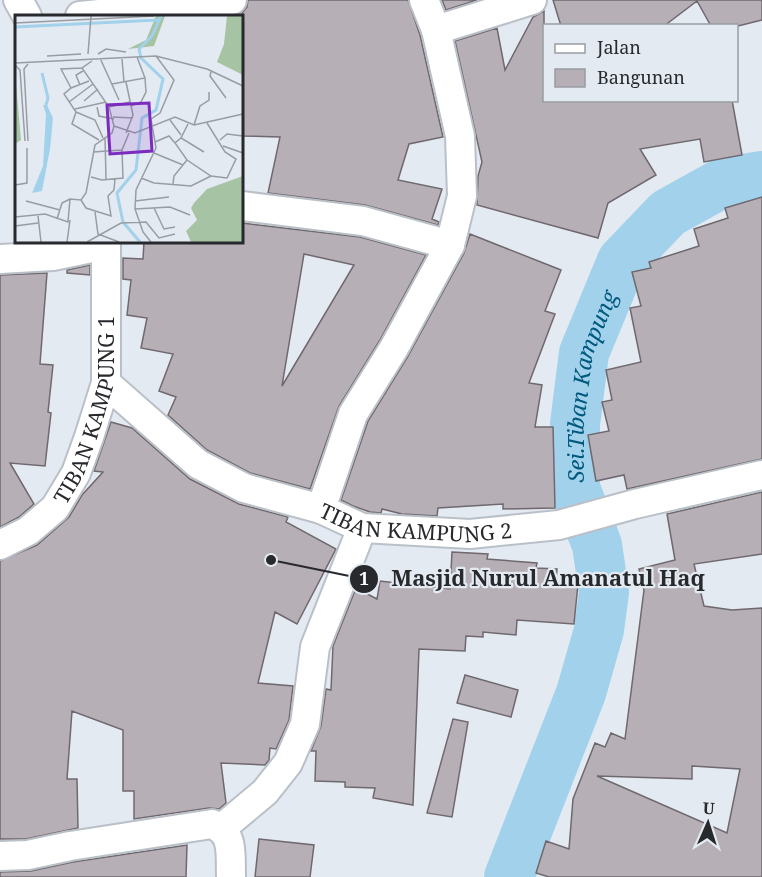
<svg xmlns="http://www.w3.org/2000/svg" width="762" height="877" font-family="'Noto Serif',serif">
	<style>
		.lines { fill: none; stroke-linecap: round; stroke-linejoin: round }
		.river { stroke: #a2d1ec; stroke-width: 50 }
		.building { fill: #b7afb6; stroke: #6f686e; stroke-width: 1.5; fill-rule: evenodd }
		.minor-casing { stroke: #bac0c7; stroke-width: 32 }
		.minor { stroke: #fff; stroke-width: 28 }
		.labels { text-anchor: middle; dominant-baseline: central; stroke-width: 4.5; stroke-linejoin: round; paint-order: stroke }
		.street-label { font-size: 21px; fill: #27292c; stroke: #e4eaf2 }
		.water-label { font-size: 22px; font-style: italic; fill: #005a7e; stroke: #e4eaf2 }
		.inset-river { fill: none; stroke: #a2d1ec; stroke-width: 3 }
		.inset-road { fill: none; stroke: #989da3; stroke-width: 1.5 }
		.view { fill: #7b2cbf; fill-opacity: 0.15; stroke: #7b2cbf; stroke-width: 3 }
		.inset-edge { fill: none; stroke: #27292c; stroke-width: 3 }
		.leader { fill: none; stroke: #27292c; stroke-width: 2 }
		.callout-dot { fill: #27292c; stroke: #e4eaf2; stroke-width: 2 }
		.mark-label { font-size: 18px; text-anchor: middle; font-weight: bold; fill: #fff }
		.callout-label { font-size: 22px; text-anchor: middle; font-weight: bold; fill: #27292c; stroke: #e4eaf2; stroke-width: 4.5; stroke-linejoin: round; paint-order: stroke }
	</style>
	<rect width="100%" height="100%" fill="#e4eaf2"/>
	<g class="lines">
		<!-- river -->
		<path class="river" id="s1" d="M509,877L581,693L599,630L604,592L597,545L575,488V424L584,353L622,261L668,213L724,182L762,176"/>
	</g>
	<!-- building -->
	<path class="building" d="M248,0H408L420,35L443,137L409,144L398,180L442,189L432,219L439,222L438,225L365,205L268,193L280,137L242,136V13L247,7Z
		M442,0H477L446,10Z
		M553,0H762V20L738,26H711L697,1L664,26H561Z
		M544,11V100H732L742,155L704,162L700,139L640,149L656,175L608,203L598,238L477,205L478,176L482,162L455,41L497,28L505,70L533,17Z
		M762,197V459L627,489L624,475L596,481L588,435L609,431L602,402L612,400L606,370L641,362L630,308L641,306L632,272L651,268L649,262L699,246L694,229L728,218L725,208Z
		M242,223L360,237L426,255L380,340L339,406L310,489L250,473L207,450L168,415L176,397L159,391L173,354L141,348L147,318L127,315L131,280L123,279V258L143,259L144,242H242ZM304,254L354,265L282,386Z
		M470,234L561,270L545,311L555,314L529,383L542,385L535,427H553L555,508L503,509V504L438,508L437,516L402,514L382,509L381,513L370,512L353,506L341,500L368,421L408,356L464,253Z
		M90,265V275L67,273V270Z
		M47,273L40,364L53,365L48,412L51,413L45,466L10,463L34,504L19,517L0,527V275Z
		M111,422L132,428L190,479L239,504L288,517L286,522L336,549L297,624L275,612L258,683L293,686L289,720L276,749L270,748L269,760L265,765L221,763L226,803L219,809L209,808L134,819V791H123V730L72,711L67,779H77L78,828L26,839H0V561L37,545L69,517L82,495L103,472L94,471Z
		M762,492V554L694,564L704,606L732,610L762,608V877H549L536,873L546,841L569,849L573,799L595,743L605,747L611,733L625,739L644,590L639,569L675,560L667,514ZM692,766L740,769L727,833L597,776L692,779Z
		M452,552L488,554L487,559L537,563L536,568L557,569L556,582L578,584L574,624L517,620L516,635L483,632V637L466,636L465,651L419,649L413,805L373,798L375,788L345,787V782L315,781L316,751H311L321,726L326,689L331,690L333,646L356,588L377,599L380,581L450,589Z
		M465,675L518,690L511,717L457,703Z
		M453,719L468,722L452,817L427,813Z
		M259,839L314,845L310,877H255Z
		M187,845L186,877H0V872L31,871L73,862Z"/>
	<g class="lines">
		<!-- minor casing -->
		<g class="minor-casing">
			<g id="minor">
				<path d="M18,0L27,16"/>
				<path d="M80,16L232,0"/>
				<path d="M436,30L532,0"/>
				<path d="M242,206L363,221L450,245"/>
				<path d="M0,259L53,256L106,245"/>
				<path id="s2" d="M106,383L198,464L244,488L321,509L362,528L470,534L559,525L635,504L762,475"/>
				<path d="M321,509L353,414L394,348L450,245L462,196L460,136L436,30L424,0"/>
				<path id="s3" d="M0,545L28,531L55,508L76,473L89,437L106,383V242"/>
				<path d="M222,828L265,792L288,763L305,724L315,647L362,528"/>
				<path d="M0,856L28,855L70,846L212,824C235,833 230,855 231,877"/>
			</g>
		</g>
		<!-- minor -->
		<use href="#minor" class="minor"/>
	</g>
	<g class="labels">
		<!-- street labels -->
		<g class="street-label">
			<text stroke="none"><textPath href="#s3" startOffset="172">TIBAN KAMPUNG 1</textPath></text>
			<text stroke="none"><textPath href="#s2" startOffset="352">TIBAN KAMPUNG 2</textPath></text>
		</g>
		<!-- water labels -->
		<g class="water-label">
			<text stroke="none"><textPath href="#s1" startOffset="514">Sei.Tiban Kampung</textPath></text>
		</g>
	</g>
	<!-- overview -->
	<g transform="translate(15 15)">
		<rect width="228" height="228" fill="#e4eaf2"/>
		<path d="M141,1H150L139,31L113,34L131,25ZM212,1H228V60L202,47L209,29ZM0,58L6,125L0,129ZM228,161V227H176L171,216L182,205L176,193L179,188L192,174Z" fill="#a6c3a4"/>
		<path d="M28,90H32L38,103L35,134L27,176L17,178L28,151L31,99Z" fill="#a2d1ec"/>
		<path class="inset-river" d="M0,12L143,5M27,58L33,83L31,90M125,227L108,207L102,178L121,155L127,103L141,95L148,64L126,43L124,34L137,21L146,1"/>
		<path class="inset-road" d="M0,8L139,1M73,39L76,1M83,39L91,34L111,37M32,41L66,39M85,43L104,85M107,44L109,67M0,48L141,41L192,54L228,71M13,49L9,54L13,126M0,50L5,55L10,126M67,53L46,54L56,73L49,79L61,97L57,109L84,125M196,57L195,61L211,83M111,67L118,100L111,118M97,69L130,63L122,42M65,70L61,60L68,56M56,73L74,66M69,86L83,74M54,87L78,69M116,91L126,87L131,77L130,63M82,92L84,101L99,104M94,92L115,87M60,94L91,87M61,97L80,105L88,123M98,102L118,103M155,105L166,120M173,109L166,123L189,137M179,110L185,91L194,85V77M99,111L120,118L160,102L179,110L228,99M90,122L91,164M166,123L160,128L172,145L196,161L212,163L221,144L210,137L192,108M205,125L212,119L228,121M140,127L154,121L160,128M208,131L228,138M78,137L107,135M139,138L168,150M76,162L87,165L108,163L107,135L114,118M126,163L139,168L176,171L196,161M158,169L159,161L172,145M0,170L12,168V133M66,185L71,193L96,201L93,181L99,175L100,164M11,186L45,195M120,186L154,182M139,193L149,214L160,212M120,194L155,192L175,200M80,197L83,219L104,227M23,201L26,227M0,202L30,199L53,207L55,184L66,185L71,178L80,130L97,118L99,111L94,92L67,53L77,46M42,204L47,188L55,184M0,211L23,208M52,227L55,205M72,227L106,208L131,207L144,223L160,219M136,227L128,217L120,194L121,175L141,133L136,104L145,98L159,65L141,41"/>
		<path class="view" d="M134,88L137,136L95,139L92,90Z"/>
		<rect width="228" height="228" class="inset-edge"/>
	</g>
	<!-- callouts -->
	<path class="leader" d="M271 560L364 579"/>
	<g class="callout-dot">
		<circle cx="271" cy="560" r="6"/>
		<circle cx="364" cy="579" r="15"/>
	</g>
	<g class="mark-label">
		<text x="364" y="585">1</text>
	</g>
	<g class="callout-label">
		<text x="548" y="586">Masjid Nurul Amanatul Haq</text>
	</g>
	<!-- legend -->
	<rect x="543" y="24" width="195" height="78" fill="#e4eaf2" stroke="#989da3" stroke-width="1.5"/>
	<rect x="555" y="44" width="30" height="9" fill="#ffffff" stroke="#989da3" stroke-width="1.5"/>
	<text x="597" y="54" font-size="18" fill="#27292c">Jalan</text>
	<rect x="555" y="69" width="30" height="18" fill="#b7afb6" stroke="#989da3" stroke-width="1.5"/>
	<text x="597" y="84" font-size="18" fill="#27292c">Bangunan</text>
	<!-- north arrow -->
	<g transform="translate(708 823) rotate(3)" stroke="#e4eaf2" stroke-width="4.5" paint-order="stroke">
	<path d="M0-4.5L10 22L0 15L-10 22Z" fill="#27292c"/>
	<text y="-9" font-size="16" font-weight="bold" text-anchor="middle" fill="#27292c">U</text>
	</g>
</svg>
